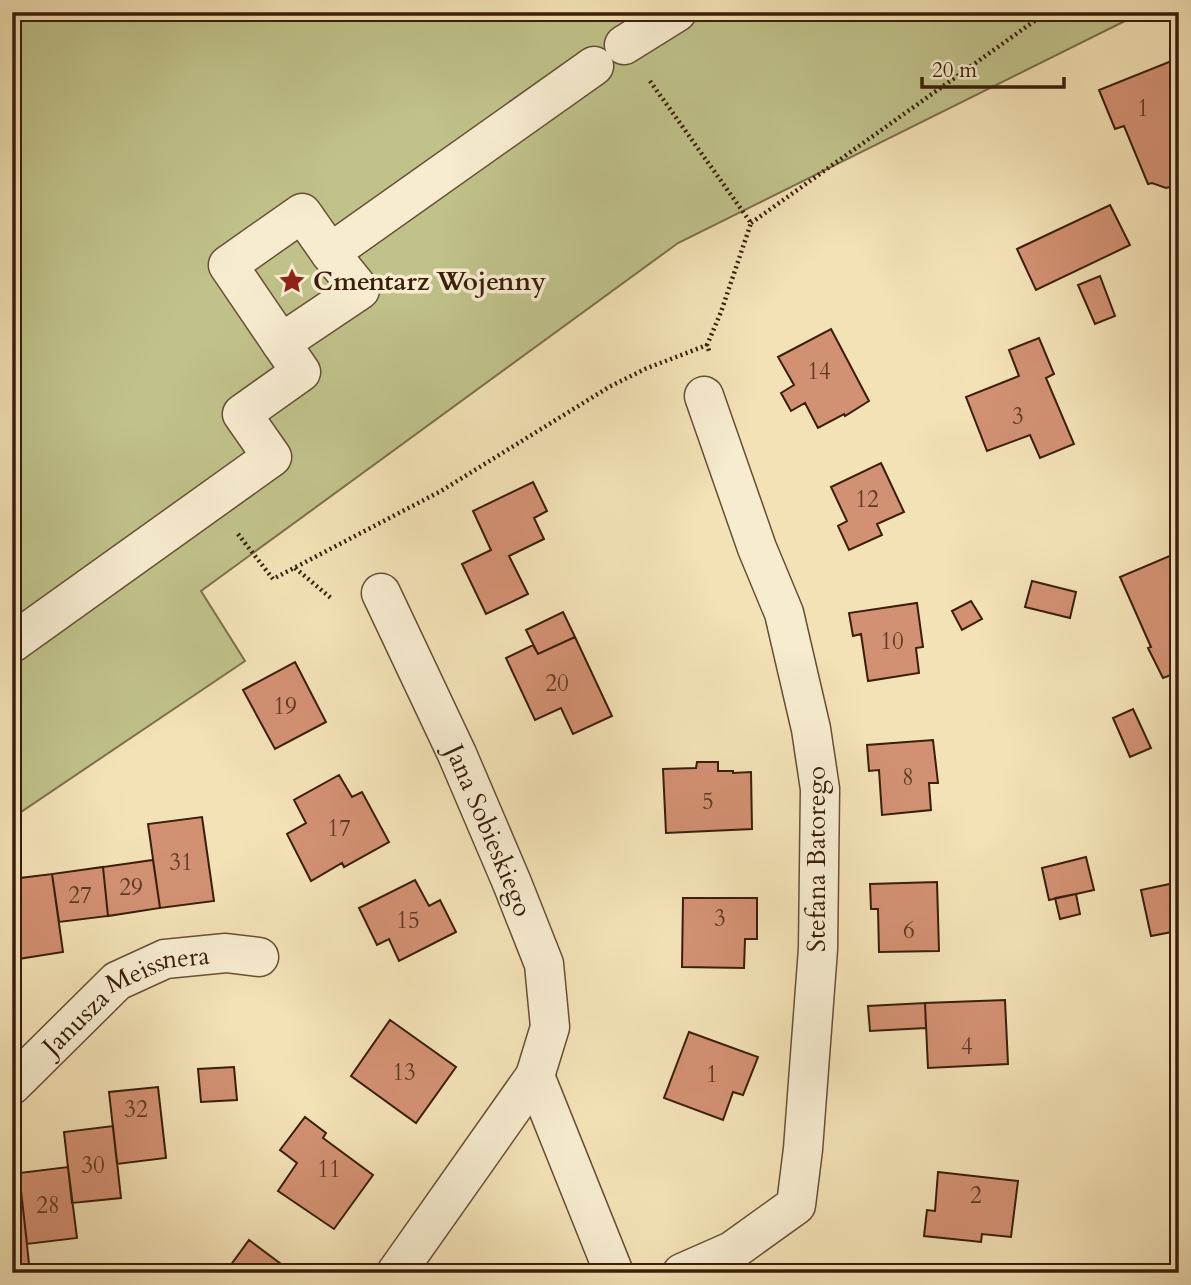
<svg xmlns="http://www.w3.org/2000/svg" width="1191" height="1285" font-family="Cardo,serif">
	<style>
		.green { fill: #c0c28a; stroke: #7d704a; stroke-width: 2 }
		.building { fill: #d39173; stroke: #3a1e09; stroke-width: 2 }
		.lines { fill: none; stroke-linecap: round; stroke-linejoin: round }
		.street-casing { stroke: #684f34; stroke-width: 41 }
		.path { stroke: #3a1e09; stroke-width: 4.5; stroke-dasharray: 2 3.5; stroke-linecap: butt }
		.street { stroke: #f7ecd0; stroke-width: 38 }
		.labels { text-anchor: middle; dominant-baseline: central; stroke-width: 7; stroke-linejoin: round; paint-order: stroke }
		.number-label { font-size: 23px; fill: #603b24 }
		.poi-label { font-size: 26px; font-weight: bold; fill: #3a1e09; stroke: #f7ecd0; text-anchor: start }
		.street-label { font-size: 26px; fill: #3a1e09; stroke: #f7ecd0 }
	</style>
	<rect width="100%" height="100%" fill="#f3e2b6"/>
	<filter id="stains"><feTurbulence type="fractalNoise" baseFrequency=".00286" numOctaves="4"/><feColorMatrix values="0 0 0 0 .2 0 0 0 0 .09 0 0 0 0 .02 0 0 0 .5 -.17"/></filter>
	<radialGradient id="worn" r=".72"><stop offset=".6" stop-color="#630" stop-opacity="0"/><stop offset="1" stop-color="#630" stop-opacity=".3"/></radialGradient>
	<!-- green -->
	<path class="green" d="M12,12H1143L678,243L201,591L245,661L12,818Z"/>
	<!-- building -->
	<path class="building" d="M1179,58V179L1174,186L1166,188L1152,183L1148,184L1124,126L1115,129L1099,90Z
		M1110,205L1130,245L1036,290L1017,249Z
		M1100,276L1115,316L1095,324L1078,285Z
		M831,329L869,401L845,416L844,414L818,428L805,403L791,411L781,393L794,385L778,357Z
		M1039,338L1054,374L1046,378L1074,444L1040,458L1030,435L987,451L966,397L1019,376L1009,350Z
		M881,463L904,512L877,524L882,535L849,550L838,526L847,521L831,487Z
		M533,482L547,511L534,518L544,539L509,556L528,594L486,614L462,564L491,550L473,511Z
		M1179,552V672L1163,678L1148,648L1151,647L1120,577Z
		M1032,581L1076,592L1070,618L1025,607Z
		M971,601L982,619L962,630L952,611Z
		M917,603L923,647L916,648L919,673L868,681L861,634L853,636L849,613Z
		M563,612L575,637L538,654L526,630Z
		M575,637L612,716L573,734L561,708L535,720L506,658L533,645L538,654Z
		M295,662L326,722L275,749L243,690Z
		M1133,709L1151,748L1130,757L1113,718Z
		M933,740L938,783H929L931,810L882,815L879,770L869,771L867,745Z
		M697,762H718V771H733V773L751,772L752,829L666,833L663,769L696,768Z
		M339,775L352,797L362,792L389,842L344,867L342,863L311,881L287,834L306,823L294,800Z
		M202,817L214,901L160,908L148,824Z
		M1086,857L1094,890L1049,900L1042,868Z
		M153,860L160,908L108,916L103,867Z
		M103,867L108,916L59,922L52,874Z
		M52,874L63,952L12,960V879Z
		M415,880L429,906L440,900L456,932L399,961L389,939L377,945L359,908Z
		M937,882L939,951L879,952L878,909H871L870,884Z
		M1179,882V966L1172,932L1151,936L1141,890Z
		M1076,894L1080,914L1060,919L1055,898Z
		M683,898H757V939H745L744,968L682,967Z
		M1005,1000L1008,1064L928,1068L925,1003Z
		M925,1003L926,1028L870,1031L868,1006Z
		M390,1020L456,1067L416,1123L351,1076Z
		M689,1032L758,1057L743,1095L733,1092L723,1120L664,1098Z
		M234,1067L237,1100L201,1102L198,1069Z
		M158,1087L166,1158L117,1164L109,1092Z
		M305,1117L326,1133L323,1138L373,1175L334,1229L278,1191L297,1163L280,1150Z
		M113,1126L121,1198L72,1203L64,1132Z
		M68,1167L77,1238L27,1244L19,1173Z
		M938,1172L1018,1181L1011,1237L982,1234L981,1242L924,1236L927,1210L935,1211Z
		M23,1208L30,1273H12V1209Z
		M249,1240L293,1273H225Z"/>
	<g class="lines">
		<!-- street casing -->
		<g class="street-casing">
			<g id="street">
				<path d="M624,45L677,12"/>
				<path d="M281,343L228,265L302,213L330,253"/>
				<path id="s1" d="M381,593L457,754L512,883L544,964L550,1027L535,1076L396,1273"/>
				<path d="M12,643L272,457L242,414L301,372L281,343L360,290L330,253L594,66"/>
				<path d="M535,1076L614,1273"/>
				<path id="s2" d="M12,1085L117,981L165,959L226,953L259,957"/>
				<path d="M682,1273L732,1251L796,1205L803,1149L818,949L820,789L811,729L784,613L757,548L704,396"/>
			</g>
		</g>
		<!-- path -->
		<path class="path" d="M650,81L751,223L721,312L707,345L710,354
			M751,223L1047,12
			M238,534L273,579L441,491L609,387L645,369L707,345
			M295,568L331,598"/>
		<!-- street -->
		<use href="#street" class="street"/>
	</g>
	<!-- icons -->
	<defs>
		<g id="sight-bare" transform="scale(2.1)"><path d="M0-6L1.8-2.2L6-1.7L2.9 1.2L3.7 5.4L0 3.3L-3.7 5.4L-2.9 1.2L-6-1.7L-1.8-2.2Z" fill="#8f2418" stroke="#f7ecd0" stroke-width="2.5" paint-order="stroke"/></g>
	</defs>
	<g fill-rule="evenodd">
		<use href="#sight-bare" x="292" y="281"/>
	</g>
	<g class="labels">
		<!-- number labels -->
		<g class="number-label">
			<text x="1143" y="108">1</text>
			<text x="819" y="371">14</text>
			<text x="1018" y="416">3</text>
			<text x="867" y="499">12</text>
			<text x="892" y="641">10</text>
			<text x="557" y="683">20</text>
			<text x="285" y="706">19</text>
			<text x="908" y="777">8</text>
			<text x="708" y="801">5</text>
			<text x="339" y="828">17</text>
			<text x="181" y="862">31</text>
			<text x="131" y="887">29</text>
			<text x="80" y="895">27</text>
			<text x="720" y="918">3</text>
			<text x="408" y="920">15</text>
			<text x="909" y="930">6</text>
			<text x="967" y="1046">4</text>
			<text x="404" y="1072">13</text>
			<text x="712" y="1074">1</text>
			<text x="136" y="1109">32</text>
			<text x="93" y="1165">30</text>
			<text x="329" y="1169">11</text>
			<text x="976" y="1195">2</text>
			<text x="48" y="1205">28</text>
		</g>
		<!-- poi labels -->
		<g class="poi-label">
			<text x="313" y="281">Cmentarz Wojenny</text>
		</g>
		<!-- street labels -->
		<g class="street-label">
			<text stroke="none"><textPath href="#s1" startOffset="261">Jana Sobieskiego</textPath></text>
			<text transform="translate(816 859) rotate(-90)">Stefana Batorego</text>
			<text stroke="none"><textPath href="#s2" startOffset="147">Janusza Meissnera</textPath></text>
		</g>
	</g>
	<!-- margin -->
	<rect width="1191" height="1285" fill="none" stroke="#f3e2b6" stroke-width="42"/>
	<rect x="14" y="14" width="1163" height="1257" fill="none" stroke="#3a1e09" stroke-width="3.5"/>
	<rect x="21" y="21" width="1149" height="1243" fill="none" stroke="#3a1e09" stroke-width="2"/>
	<!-- scale -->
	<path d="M922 77v10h142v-10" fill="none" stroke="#3a1e09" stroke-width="3.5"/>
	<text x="932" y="77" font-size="21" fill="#3a1e09" stroke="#f7ecd0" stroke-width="5" paint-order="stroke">20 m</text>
	<rect width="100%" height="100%" filter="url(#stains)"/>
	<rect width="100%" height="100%" fill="url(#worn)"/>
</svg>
